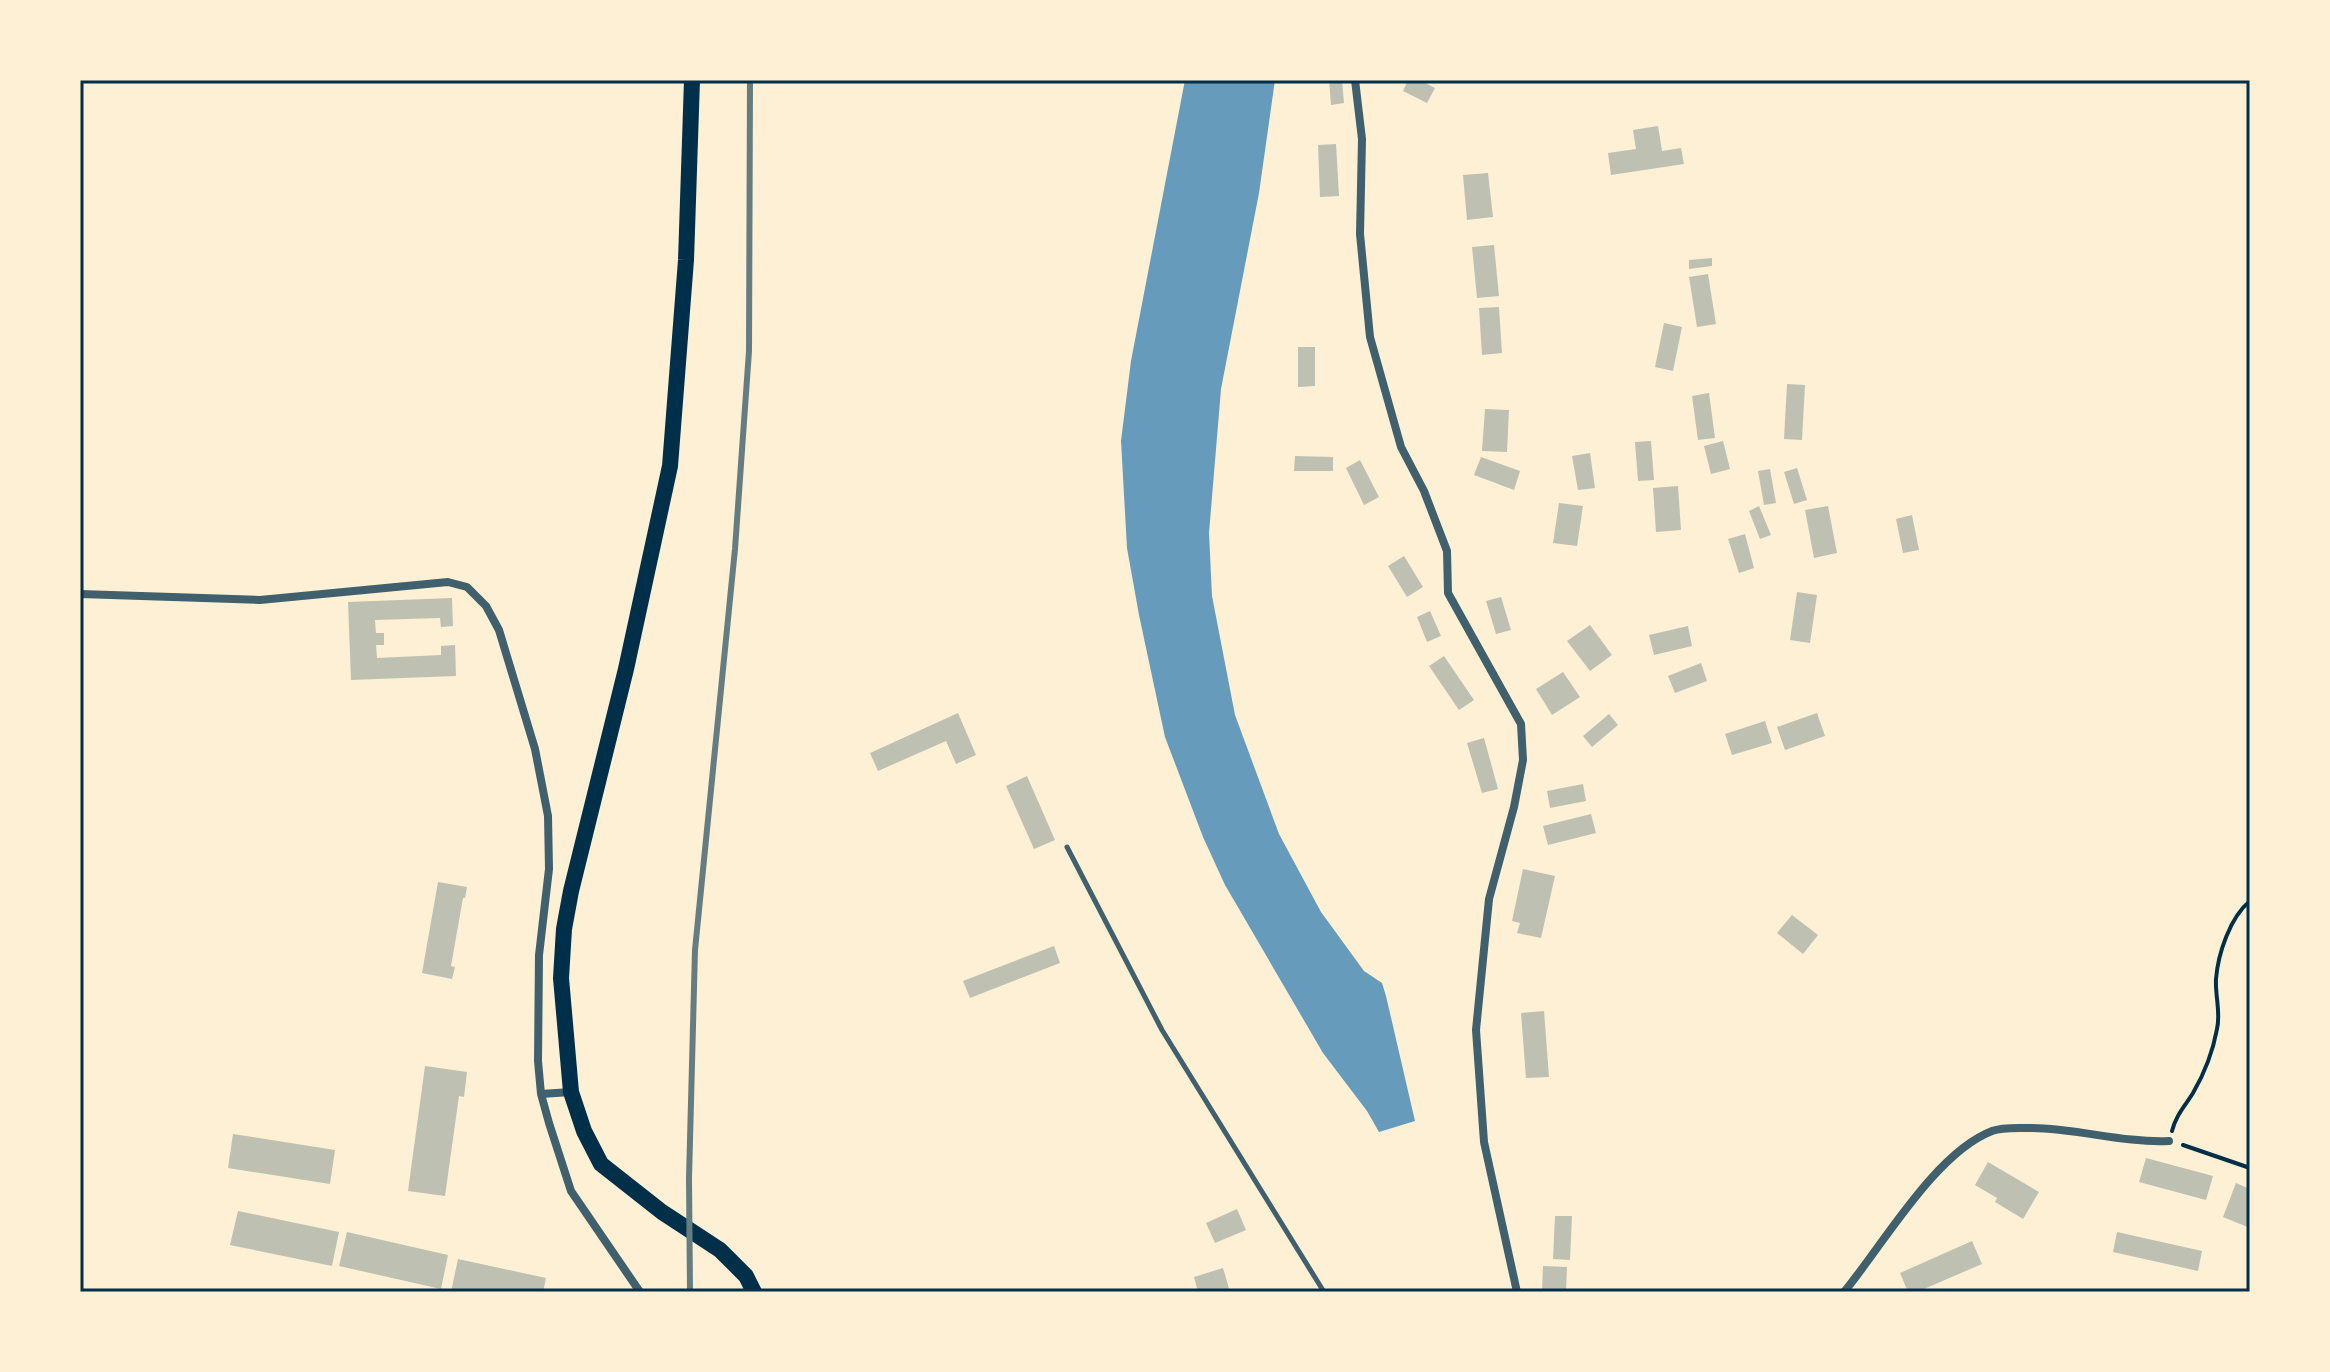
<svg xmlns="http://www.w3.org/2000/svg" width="2330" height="1372" font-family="'IBM Plex Sans',sans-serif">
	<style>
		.water { fill: #669bbc }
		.building { fill: #bec0b2 }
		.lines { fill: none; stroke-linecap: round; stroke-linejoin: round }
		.path { stroke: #003049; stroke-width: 4 }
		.service { stroke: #3f606c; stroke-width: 5 }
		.minor { stroke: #3f606c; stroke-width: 8 }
		.primary { stroke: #003049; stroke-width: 16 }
		.rail { stroke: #657d81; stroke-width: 6 }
		.neatline { fill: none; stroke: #003049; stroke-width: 3 }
	</style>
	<rect width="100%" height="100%" fill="#fdf0d5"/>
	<!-- water -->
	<path class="water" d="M1185,80H1275L1259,193L1221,389L1209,533L1212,596L1235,715L1279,834L1321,912L1364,971L1382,983L1386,996L1415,1121L1379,1132L1367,1111L1323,1053L1225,885L1203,837L1165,737L1139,615L1127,548L1121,441L1131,361Z"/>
	<!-- building -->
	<path class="building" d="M1329,80H1342L1344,103L1331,105Z
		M1408,80H1419L1435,88L1427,103L1403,91Z
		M1658,126L1662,151L1681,148L1684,164L1611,175L1608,153L1636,149L1633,130Z
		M1336,144L1339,196L1320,197L1318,145Z
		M1488,173L1493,217L1467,220L1463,175Z
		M1494,245L1499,296L1477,298L1472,247Z
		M1712,258V266L1689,269V260Z
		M1708,274L1716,324L1697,327L1689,277Z
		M1499,307L1502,353L1482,355L1479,308Z
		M1664,323L1682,327L1673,371L1655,367Z
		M1298,347H1315V386L1298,387Z
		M1787,384L1805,385L1802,440L1784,439Z
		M1709,393L1715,438L1698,440L1692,396Z
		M1485,409L1509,410L1507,452L1482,451Z
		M1651,441L1654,480L1638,481L1635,442Z
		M1723,441L1730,469L1711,474L1704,446Z
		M1590,453L1595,488L1578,490L1572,456Z
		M1295,456L1333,457V471H1294Z
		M1481,457L1520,471L1514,490L1474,475Z
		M1360,460L1379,497L1364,505L1346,468Z
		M1797,468L1807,500L1794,504L1784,472Z
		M1770,469L1776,503L1764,505L1758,471Z
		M1678,486L1681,530L1656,532L1653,488Z
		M1559,503L1583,506L1577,546L1553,543Z
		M1759,506L1771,535L1760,539L1749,511Z
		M1828,506L1837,553L1814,558L1805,510Z
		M1912,515L1919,550L1903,553L1896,519Z
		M1745,534L1754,568L1739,573L1728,539Z
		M1404,556L1423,587L1407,597L1388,566Z
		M1797,592L1817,595L1810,643L1790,640Z
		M1501,597L1511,630L1496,634L1486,601Z
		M452,598L453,626L441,627L440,618L375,620L376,633H384V645H376L377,658L441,655V646L455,645L456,676L351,680L348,602Z
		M1430,611L1441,636L1427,642L1417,617Z
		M1590,625L1612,655L1590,671L1567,641Z
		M1688,626L1692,646L1654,655L1649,635Z
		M1444,656L1474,700L1459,710L1429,666Z
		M1701,663L1707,681L1675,693L1668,676Z
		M1563,672L1580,697L1552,715L1536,689Z
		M958,713L976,755L956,764L946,741L878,771L870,753Z
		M1817,713L1825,736L1785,750L1777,727Z
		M1609,714L1618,725L1592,747L1583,736Z
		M1765,721L1772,743L1732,755L1725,734Z
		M1484,738L1498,789L1482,793L1467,743Z
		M1027,776L1055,840L1034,849L1006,786Z
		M1583,784L1586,801L1550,808L1547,791Z
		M1591,814L1596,833L1548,845L1543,826Z
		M1523,869L1555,876L1541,938L1517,933L1520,923L1512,921Z
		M438,882L467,887L465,898H463L451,966L455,967L452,979L422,973Z
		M1792,915L1818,935L1803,954L1777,933Z
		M1054,946L1060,963L970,998L963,981Z
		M1544,1011L1549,1077L1526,1078L1521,1013Z
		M425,1066L467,1072L464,1097L459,1096L445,1196L408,1191Z
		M233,1134L335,1150L330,1184L228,1168Z
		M2146,1158L2213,1176L2206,1200L2139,1182Z
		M1988,1162L2039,1192L2023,1219L1995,1202L1997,1198L1975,1185Z
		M2236,1183L2250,1189V1228L2223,1217Z
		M1237,1209L1246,1230L1215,1243L1206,1223Z
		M238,1211L339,1232L332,1266L230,1245Z
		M1555,1216H1572L1570,1260L1553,1259Z
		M347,1232L448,1255L441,1289L339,1266Z
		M2117,1232L2202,1251L2198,1271L2113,1252Z
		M1972,1241L1982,1264L1917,1292H1908L1900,1273Z
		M458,1259L546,1278L543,1292H451Z
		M1543,1266L1567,1267L1566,1292H1542Z
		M1223,1268L1230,1292H1198L1194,1277Z"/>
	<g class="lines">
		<!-- path -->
		<path class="path" d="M2172,1131C2176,1115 2185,1106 2193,1093C2204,1074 2213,1051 2217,1029C2221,1013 2215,996 2216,979C2218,954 2230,917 2250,901
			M2183,1145L2250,1168"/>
		<!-- service -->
		<path class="service" d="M1067,847L1162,1030L1324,1292"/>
		<!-- minor -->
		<path class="minor" d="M1355,80L1362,139L1360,234L1370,337L1401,447L1424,491L1447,551L1448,593L1521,724L1523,760L1514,807L1489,899L1476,1030L1484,1142L1517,1292
			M80,594L260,600L448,582L467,587L486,606L499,630L535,749L548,816L549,869L539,955L538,1061L541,1094L549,1123L571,1191L640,1292
			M541,1094L571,1092
			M1844,1292C1883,1245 1935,1153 1992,1131C2002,1127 2018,1128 2029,1128C2076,1128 2122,1143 2169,1141"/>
		<!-- primary -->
		<path class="primary" d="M692,80L686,260L670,466L626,669L571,891L564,929L561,978L571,1092L584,1131L601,1164L662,1212L720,1250L746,1276L754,1292"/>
		<!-- rail -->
		<path class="rail" d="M690,1292L689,1178L695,950L735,549L749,351L750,80"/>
	</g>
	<!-- border -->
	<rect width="2330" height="1372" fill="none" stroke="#fdf0d5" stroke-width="164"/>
	<rect x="82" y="82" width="2166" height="1208" class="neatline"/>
</svg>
